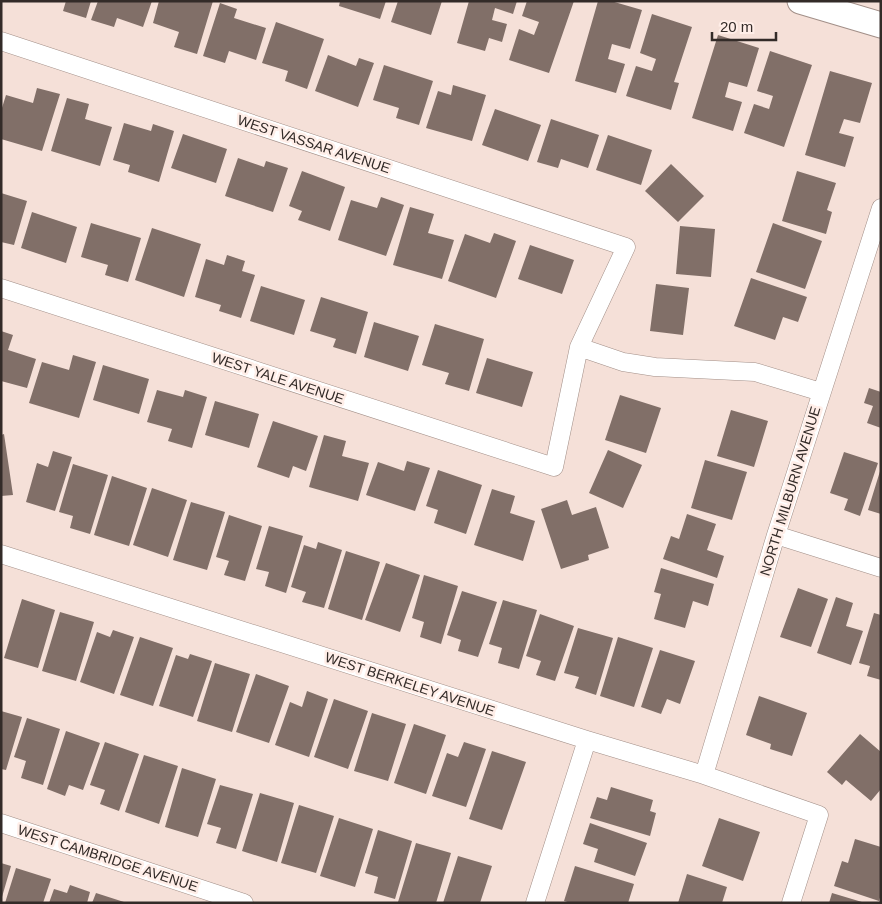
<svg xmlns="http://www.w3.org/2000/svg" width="882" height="904" font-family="Helvetica,sans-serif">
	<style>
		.building { fill: #816f68 }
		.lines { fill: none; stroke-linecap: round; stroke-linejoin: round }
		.minor-casing { stroke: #a28f88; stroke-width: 19 }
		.secondary-casing { stroke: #a28f88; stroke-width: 27 }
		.minor { stroke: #fff; stroke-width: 18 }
		.secondary { stroke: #fff; stroke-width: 25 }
		.labels { text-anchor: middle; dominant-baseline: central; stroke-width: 5; stroke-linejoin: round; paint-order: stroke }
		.street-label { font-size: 14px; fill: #332b28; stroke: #ffeee8 }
	</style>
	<rect width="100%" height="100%" fill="#f5e0d8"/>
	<!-- building -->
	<path class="building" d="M66,1H91L86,18L63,11Z
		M98,1H152L143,27L117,18L114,27L91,20Z
		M159,1H213L197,54L174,47L179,32L153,23Z
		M340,1H386L380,19L339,6Z
		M398,1H442L431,35L391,22Z
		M469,1H517L513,14L495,8L492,20L507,24L502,42L489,38L485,51L457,43Z
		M527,1H574L549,73L509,60L519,29L534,35L539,22L522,16Z
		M598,1H611L642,10L630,49L612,44L608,59L625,64L616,93L575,81Z
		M220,3L237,9L234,18L266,28L256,60L229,51L225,63L203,56Z
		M652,14L692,27L674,82L679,83L671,110L626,96L636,66L652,71L656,59L640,53Z
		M276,22L324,39L307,89L285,81L288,71L262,63Z
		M718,35L759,48L747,87L729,82L725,97L742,102L733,131L692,118Z
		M770,51L812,65L784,147L744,133L754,104L769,109L773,96L757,91Z
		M328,55L356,66L359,58L374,63L358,107L315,91Z
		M384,65L433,81L419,125L396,118L399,108L373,100Z
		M830,71L872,83L860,123L844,119L839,133L854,137L845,167L805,155Z
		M453,85L486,95L472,141L426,128L438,91L451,95Z
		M37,88L60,94L42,151L1,139V111L6,95L33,103Z
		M67,98L89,104L85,119L112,127L100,166L51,151Z
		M495,109L541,125L528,161L482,145Z
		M551,119L599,135L588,168L561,159L558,168L537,162Z
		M124,123L151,131L153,124L174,131L159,182L128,172L130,165L113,160Z
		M183,134L227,149L216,183L171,168Z
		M608,135L652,150L641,185L596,170Z
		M238,158L264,167L266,161L288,168L273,212L225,196Z
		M671,164L704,196L678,222L645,191Z
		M302,171L345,187L330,231L298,220L302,211L289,206Z
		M797,171L836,183L827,210L832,212L826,234L782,221Z
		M1,193L27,201L14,245L1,242Z
		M381,197L404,205L386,256L338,240L351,200L377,208Z
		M410,207L434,214L428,233L454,240L442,279L393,265Z
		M32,212L77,227L66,263L21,248Z
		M91,223L141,238L128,282L105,275L108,265L81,257Z
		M773,223L822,241L805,289L756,272Z
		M680,226L715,229L711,277L676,274Z
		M152,228L201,244L184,297L135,280Z
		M494,233L516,241L496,298L448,281L465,234L490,243Z
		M530,245L574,260L562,294L518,279Z
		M227,255L245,261L242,271L255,275L241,318L219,311L221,305L195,297L206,259L224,265Z
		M751,278L807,297L798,322L783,317L775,340L734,326Z
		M656,284L689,288L683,335L650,331Z
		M261,286L305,300L294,335L250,321Z
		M321,297L368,312L356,354L333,347L336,339L310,331Z
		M374,322L419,336L408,371L364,357Z
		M435,324L484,339L469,391L445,384L449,373L422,365Z
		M1,331L13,335L8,350L36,359L27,388L1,381Z
		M73,355L96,362L79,418L29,403L42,362L69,370Z
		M487,358L533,372L522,407L476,393Z
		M103,365L149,379L139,414L93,400Z
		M869,388L881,392V428L867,423L873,406L864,403Z
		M157,390L183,397L185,390L207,397L192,448L168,441L172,429L147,422Z
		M620,395L661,408L646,453L605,440Z
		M215,401L259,414L249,448L205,435Z
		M731,410L768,421L754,467L717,456Z
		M273,421L318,436L306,471L293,466L289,478L257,467Z
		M4,434L13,495L1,496V435Z
		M324,435L346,441L342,456L369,463L358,501L309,487Z
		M608,450L642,465L623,508L589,493Z
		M53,451L72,457L55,511L26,502L37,463L48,467Z
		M844,452L878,463L860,516L844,510L848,499L830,493Z
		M705,460L747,472L732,520L691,508Z
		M407,461L430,468L415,511L366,495L378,462L404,471Z
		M73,464L108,475L90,534L70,528L73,516L59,512Z
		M881,468V514L868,510Z
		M438,470L482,485L466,534L434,523L438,510L426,506Z
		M112,476L147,488L129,546L94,535Z
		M152,488L187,500L168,557L133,545Z
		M492,489L515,496L510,513L535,521L523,561L474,545Z
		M567,500L572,515L596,507L609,548L588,555L589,560L561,569L541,509Z
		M191,502L225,512L207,570L173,560Z
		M687,514L716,524L707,550L724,556L717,578L663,559L671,536L679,539Z
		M229,515L262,526L245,581L224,575L229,561L216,557Z
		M269,526L303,536L286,593L265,586L269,572L256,569Z
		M318,542L342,550L324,608L302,602L306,592L291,587L304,545L316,549Z
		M346,551L380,562L362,620L328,609Z
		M386,563L420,575L400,632L365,620Z
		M661,568L714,584L708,606L693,601L685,628L654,619L661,594L654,592Z
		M424,575L458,586L441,644L420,637L424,622L412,618Z
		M798,588L828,599L811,647L780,637Z
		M462,591L497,602L478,657L458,651L461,640L447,635Z
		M836,597L853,603L846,626L863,631L851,665L817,653Z
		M22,599L55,610L38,668L4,658Z
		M503,600L537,610L519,669L498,663L502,648L489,644Z
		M60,612L94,622L76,681L42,671Z
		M874,613L881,615V680L867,676L870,666L859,663Z
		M540,614L574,626L555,681L536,675L541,661L526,656Z
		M578,628L613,638L596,695L575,688L579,677L564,673Z
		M113,630L134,637L114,694L80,682L97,632L110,637Z
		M140,637L173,648L153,706L120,695Z
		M618,637L653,648L634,707L600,696Z
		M660,650L695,661L680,704L667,699L661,714L641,707Z
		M190,654L212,661L193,717L159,706L176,655L188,659Z
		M215,663L250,674L232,732L197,721Z
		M256,674L289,686L269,743L236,732Z
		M307,691L328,699L309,757L275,745L290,702L302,707Z
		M759,696L807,713L792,756L770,749L771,744L746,735Z
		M334,699L368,711L348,769L314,757Z
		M1,711L22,717L6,770L1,769Z
		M372,713L406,724L388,781L354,771Z
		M27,718L60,729L43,785L21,778L26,761L14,757Z
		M414,724L446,735L426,794L394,783Z
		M66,731L100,743L83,790L69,785L65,796L47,789Z
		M860,734L881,752V789L871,801L846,780L842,785L827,772Z
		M105,742L139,754L119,811L100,804L105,790L90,785Z
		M464,742L486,749L466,807L432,796L447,753L458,757Z
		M492,751L526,762L502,830L469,819Z
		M144,755L178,766L159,824L125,812Z
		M182,768L216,779L198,837L165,827Z
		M220,785L253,794L236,849L216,843L221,828L207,824Z
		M611,787L653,800L650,811L656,813L650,836L590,818L597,797L607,800Z
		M260,793L294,803L277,862L242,851Z
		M299,805L334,816L316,873L281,863Z
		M339,818L373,829L355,887L320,876Z
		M719,818L760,832L743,881L702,866Z
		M590,823L647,843L635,876L594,862L598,849L583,844Z
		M378,830L412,841L395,899L374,893L378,877L365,873Z
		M855,839L881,847V894L879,901L834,886L842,861L848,863Z
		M416,843L451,853L436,903L398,902Z
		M458,856L492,866L480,903H443Z
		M1,863L11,866L2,897H1Z
		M575,866L634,884L628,903H571L564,901Z
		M16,868L51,879L43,903H5Z
		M687,874L727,887L722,903H678Z
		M70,885L90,892L87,903H49L54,889L67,893Z
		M96,893L124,902V903H92Z
		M832,893L862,902V903H829Z"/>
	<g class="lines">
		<!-- minor casing -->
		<g class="minor-casing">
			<path id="minor" d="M1,41L626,247L579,347L554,467L1,288
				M579,347L623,362L655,367L755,372L821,392
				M776,535L881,568
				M1,554L587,740L704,775L819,815L791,903
				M704,775L776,535L881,208
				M1,823L244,903
				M535,903L587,740"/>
		</g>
		<!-- secondary casing -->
		<g class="secondary-casing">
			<path id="secondary" d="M800,1L881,25"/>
		</g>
		<!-- minor -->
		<use href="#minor" class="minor"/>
		<!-- secondary -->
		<use href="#secondary" class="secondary"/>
	</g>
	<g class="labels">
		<!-- street labels -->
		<g class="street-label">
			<text transform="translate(314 144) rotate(18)">WEST VASSAR AVENUE</text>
			<text transform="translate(278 378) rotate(18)">WEST YALE AVENUE</text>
			<text transform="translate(790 491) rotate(-73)">NORTH MILBURN AVENUE</text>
			<text transform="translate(410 684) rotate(18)">WEST BERKELEY AVENUE</text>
			<text transform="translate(108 858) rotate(18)">WEST CAMBRIDGE AVENUE</text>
		</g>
	</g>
	<!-- border -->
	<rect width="882" height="904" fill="none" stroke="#332b28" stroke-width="5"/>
	<!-- scale -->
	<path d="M712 32v8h64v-8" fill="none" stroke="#332b28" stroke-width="2.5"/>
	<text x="720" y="32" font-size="15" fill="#332b28" stroke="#ffeee8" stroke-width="4" paint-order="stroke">20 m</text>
</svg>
